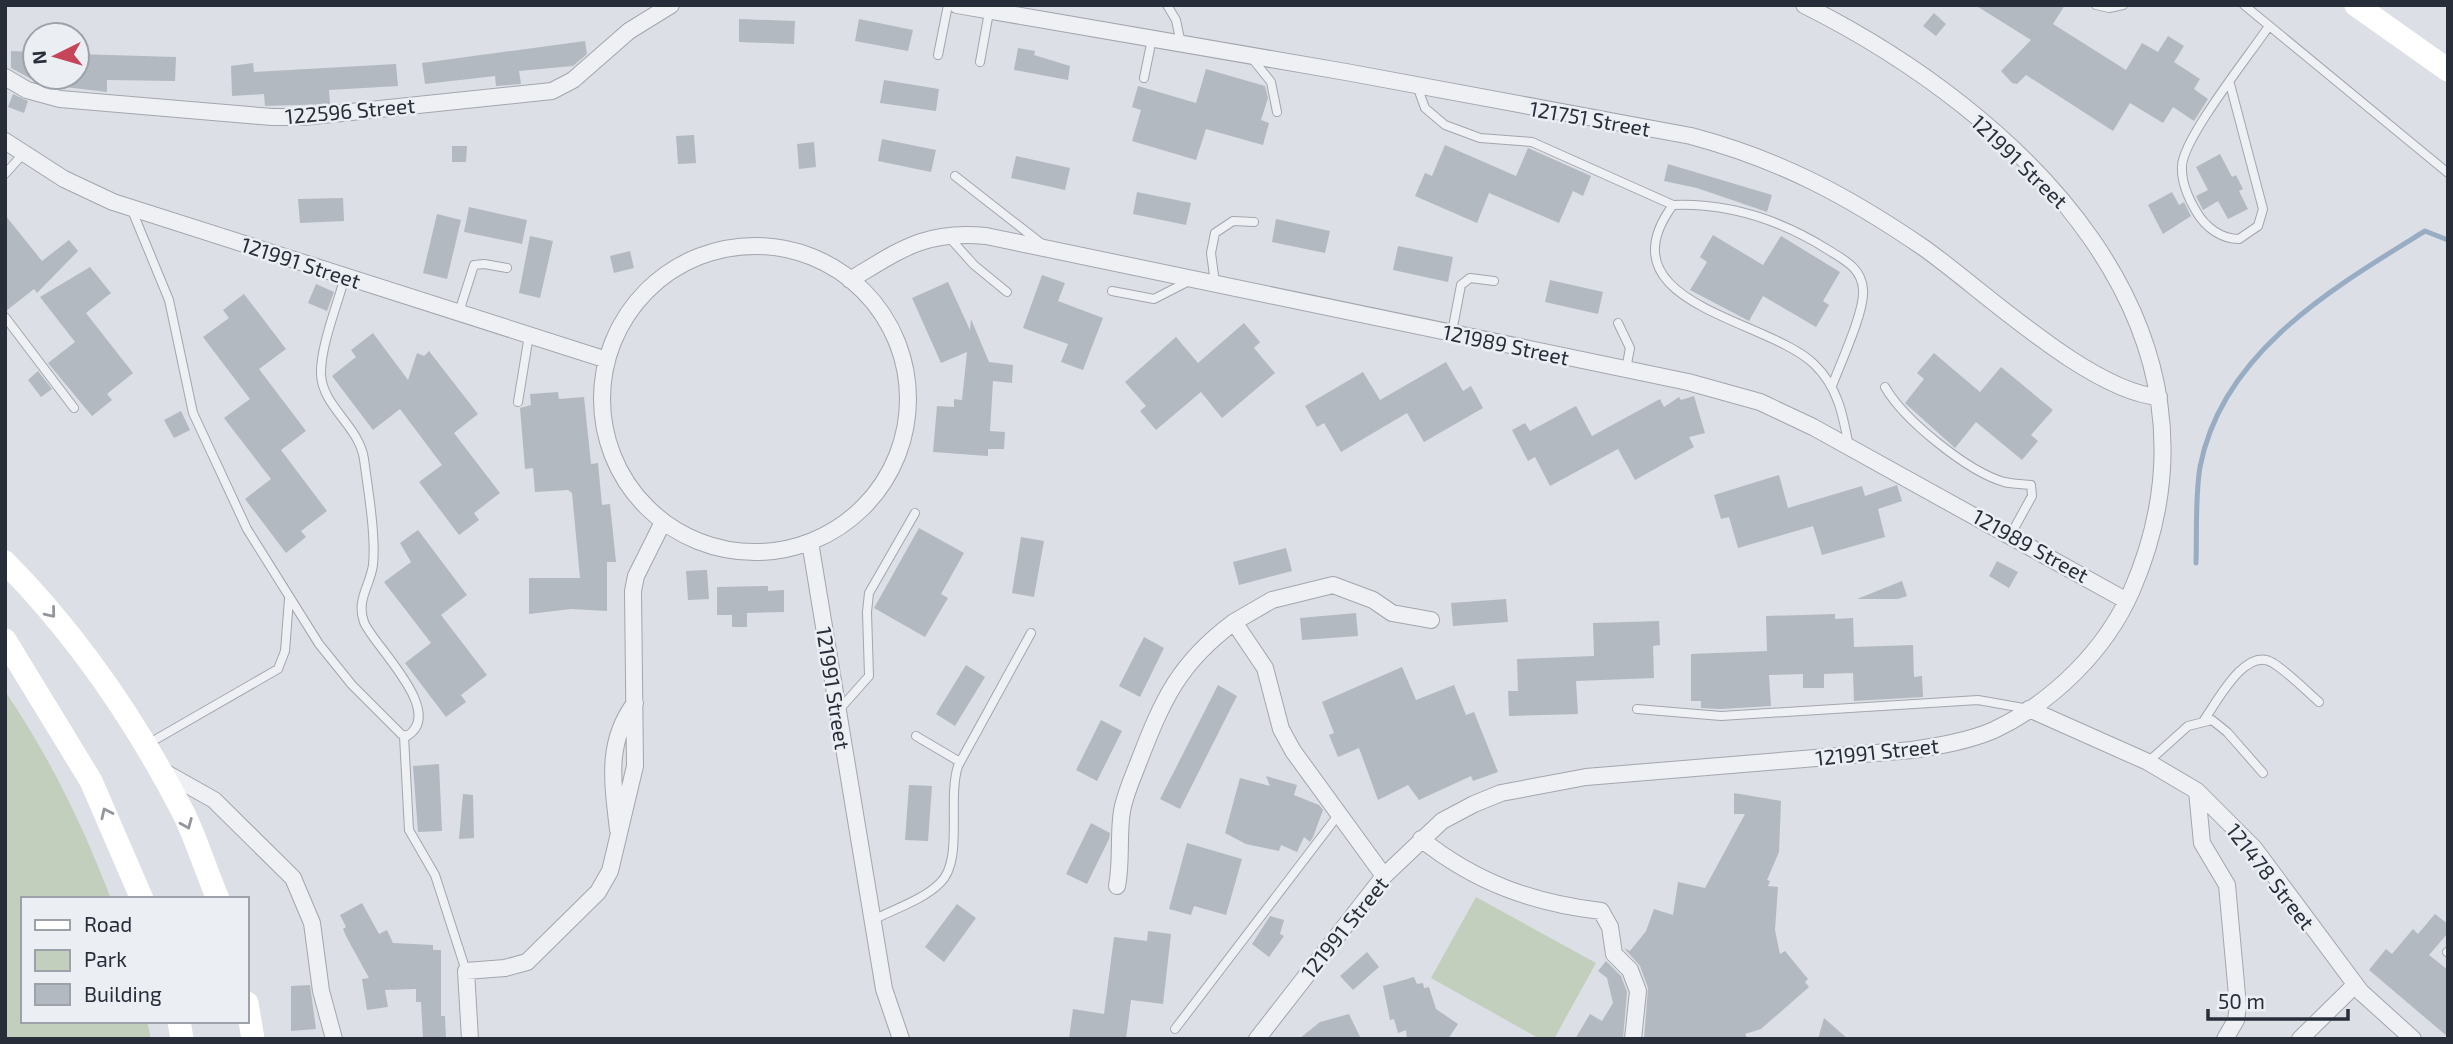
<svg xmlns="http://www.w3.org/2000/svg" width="2453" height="1044" font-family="'Exo 2',sans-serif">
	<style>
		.green { fill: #c2cfbd }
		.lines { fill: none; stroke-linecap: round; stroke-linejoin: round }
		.stream { stroke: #98adc4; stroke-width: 5 }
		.building { fill: #b3b9c1 }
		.lane-casing { stroke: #a2a6ae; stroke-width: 10 }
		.street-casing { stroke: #a2a6ae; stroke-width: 18 }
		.lane { stroke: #eef0f4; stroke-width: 8 }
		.street { stroke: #eef0f4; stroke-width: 16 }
		.secondary { stroke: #fff; stroke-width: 23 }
		.oneway { stroke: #93969c }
		.labels { text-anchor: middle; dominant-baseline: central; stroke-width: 5; stroke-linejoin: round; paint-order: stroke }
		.street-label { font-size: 21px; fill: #272e3a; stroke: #ebeef3 }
	</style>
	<rect width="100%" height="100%" fill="#dcdfe5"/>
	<!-- green -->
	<path class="green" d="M5,691C49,756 83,825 111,899H23V1021H147L151,1039H5Z
		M1476,897L1596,963L1554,1039H1540L1431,978Z"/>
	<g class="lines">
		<!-- stream -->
		<path class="stream" d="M2196,563C2197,532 2195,497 2200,467C2222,352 2333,288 2425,231L2448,240"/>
	</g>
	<!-- building -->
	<path class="building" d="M1975,5H2065L2053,24L2126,70L2142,43L2158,52L2168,36L2184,46L2174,62L2200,79L2194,89L2208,99L2194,121L2173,107L2163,123L2130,103L2113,131L2026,75L2017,84L2012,83L2001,71L2031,40Z
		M1934,13L1946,24L1936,36L1923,26Z
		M739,19L795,21L794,44L739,42Z
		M859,19L913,30L908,51L855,41Z
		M585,41L587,54L573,66L519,71L521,84L496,86L495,76L425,84L422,63Z
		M1018,48L1035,51L1034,55L1070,66L1068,80L1014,70Z
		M11,51L35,52V81L11,68Z
		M77,54L176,57L175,81L107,80V92L48,85V77H77Z
		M253,63L254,72L396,64L398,86L329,90L330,104L265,106L264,94L232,96L231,66Z
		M1206,69L1265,86L1268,98L1261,120L1269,123L1263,145L1206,129L1196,160L1132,141L1141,110L1132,107L1138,86L1196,103Z
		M884,80L939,89L936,111L880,103Z
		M13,94L28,101L24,113L8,107Z
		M694,135L696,163L678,164L676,136Z
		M882,139L936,150L931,172L878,161Z
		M814,142L816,167L799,169L797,144Z
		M1445,145L1516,176L1528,148L1591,176L1583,196L1573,191L1559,223L1489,193L1477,223L1415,196L1425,173L1432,176Z
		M452,146H467L466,162H452Z
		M2220,154L2232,177L2236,175L2243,189L2239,191L2248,209L2228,219L2218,201L2203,210L2196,196L2208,190L2196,167Z
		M1016,156L1070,168L1065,190L1011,178Z
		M1668,164L1772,195L1767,212L1697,188L1664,181Z
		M1137,192L1191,203L1186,225L1133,214Z
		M2172,192L2179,205L2184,202L2191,216L2163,234L2148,205Z
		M343,198L344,221L300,223L298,199Z
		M469,207L527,220L522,244L464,232Z
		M437,214L461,220L447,279L423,273Z
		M5,215L42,261L69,240L78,251L37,293L34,289L6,311Z
		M1276,219L1330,231L1325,253L1272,242Z
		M1713,235L1763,265L1781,236L1840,272L1823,301L1829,305L1816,327L1763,296L1749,321L1690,290L1707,262L1700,257Z
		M530,236L553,241L540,298L519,293Z
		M1398,246L1453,257L1448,282L1393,270Z
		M630,251L634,268L614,273L610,256Z
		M90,267L111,293L86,313L133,373L107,394L112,400L92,416L48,363L75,342L40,297Z
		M1042,275L1065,283L1058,301L1103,318L1083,370L1061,362L1068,344L1023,328Z
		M1550,280L1603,292L1598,314L1545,302Z
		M948,282L970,330L971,319L989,362L1013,365L1012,383L993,381L990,431L1005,432L1004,449H988V456L933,452L937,406L954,407V399L962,400L967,352L941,363L912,298Z
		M316,284L334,292L327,311L308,303Z
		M244,294L286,349L259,369L306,431L281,450L327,511L301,531L306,537L286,553L245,499L271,479L224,418L250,399L203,337L229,318L223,310Z
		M1244,323L1260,342L1254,348L1275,373L1222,418L1201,392L1156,430L1140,411L1146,406L1125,382L1176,337L1198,363Z
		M373,333L408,380L417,353L424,356L429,351L478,414L454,433L500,493L474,513L479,520L459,535L419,482L442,465L400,409L373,430L332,376L356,357L351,350Z
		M1934,353L1980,392L2001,367L2053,410L2031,435L2038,441L2022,460L1976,422L1955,448L1905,403L1924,379L1917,373Z
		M1446,362L1463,391L1471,386L1483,408L1424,442L1407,413L1341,452L1324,423L1317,427L1305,406L1363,372L1380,400Z
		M38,371L52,389L41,397L28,380Z
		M558,392L559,399L584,397L591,464L598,463L602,505L610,504L616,562H607V611L571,609L529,614V578H580L572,493L568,490L535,492L533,468L525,469L520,408L531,405L530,394Z
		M1694,396L1705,433L1689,437L1694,447L1635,480L1618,449L1550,486L1535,457L1528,461L1512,430L1525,423L1530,431L1576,406L1592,436L1660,399L1664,407L1679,397L1681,400Z
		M181,411L190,430L174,438L164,420Z
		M1779,475L1788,508L1862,486L1865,496L1897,485L1902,501L1878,509L1885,537L1822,555L1813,526L1738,548L1729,517L1721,519L1714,495Z
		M919,528L964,553L941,594L948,598L925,637L874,608Z
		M418,530L467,595L441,615L487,675L461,695L466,702L446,717L405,663L431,643L384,582L411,562L400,543Z
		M1021,537L1044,541L1034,597L1012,593Z
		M1286,548L1292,571L1239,585L1233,562Z
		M1997,561L2018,572L2009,588L1989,576Z
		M707,570L709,599L688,600L686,571Z
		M1902,581L1907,596L1898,599H1857Z
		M768,586V591L784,590V612L747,613V627H732V615H717V587Z
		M1506,599L1508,622L1453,626L1451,603Z
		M1356,613L1358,636L1302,640L1300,618Z
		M1835,614V619L1853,618L1854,647L1913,645L1914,677L1922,676L1923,697L1854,701L1853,673L1824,674V688H1803V674L1769,675L1771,706L1721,709L1701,708V701H1691V654L1767,651L1766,616Z
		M1659,621L1660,645L1653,646L1654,678L1576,681L1578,714L1509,716L1508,691H1518L1517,659L1594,656L1593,623Z
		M1144,637L1164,648L1140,697L1119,686Z
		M966,665L985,677L955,726L936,714Z
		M1402,667L1416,700L1454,685L1466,715L1474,712L1498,772L1473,781L1471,776L1419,800L1408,785L1378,800L1359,748L1338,757L1329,735L1334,733L1322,702Z
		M1218,685L1237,696L1180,809L1160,799Z
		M1101,720L1122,731L1097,781L1076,770Z
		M439,764L442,831L418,832L413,766Z
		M1266,776L1297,785L1294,795L1319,805L1323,810L1313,837L1310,842L1304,837L1297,852L1281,845L1279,851L1246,844L1225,833L1240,778L1270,786Z
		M909,785L932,786L928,841L905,840Z
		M1734,793L1781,801L1779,852L1767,880L1770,881L1768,886L1778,887L1775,930L1780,954L1785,951L1808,979L1805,982L1809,987L1761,1029L1745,1034L1748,1039H1644L1648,988L1640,966L1624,948L1630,951L1646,931L1654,909L1673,915L1678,882L1705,888L1745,814H1734Z
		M463,794L473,795L474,838L459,839Z
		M1091,823L1110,833L1109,839L1087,884L1066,874Z
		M1187,843L1242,859L1226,915L1194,906L1191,915L1169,909Z
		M362,903L379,934L387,930L393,943L433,945V950H441V1016H445L446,1039H423L421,1002H416V989L385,990L388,1007L367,1010L362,979L369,978L347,938L343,929L346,927L340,915Z
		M957,904L976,918L944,962L925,947Z
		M2435,914L2448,924V933L2429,955L2448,970V1037L2369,970L2386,949L2392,954L2413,929L2418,934Z
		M1270,916L1284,920L1280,934L1284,936L1269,957L1252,944Z
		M1148,931L1171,934L1163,1004L1131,1000L1126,1039H1069L1073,1009L1104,1014L1114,937L1147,941Z
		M1367,952L1379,967L1353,990L1340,976Z
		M1606,961L1621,976L1627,992L1623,1039H1575L1590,1014L1602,1021L1613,1003L1607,978L1598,971Z
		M1414,977L1417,984L1423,983L1424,988L1429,987L1436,1009L1458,1024L1448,1039H1407L1406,1030L1398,1033L1394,1019L1390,1020L1383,986Z
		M310,985L316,1029L291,1031V986Z
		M1349,1014L1361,1039H1299L1320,1022Z
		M1824,1018L1848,1039H1818Z"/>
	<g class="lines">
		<!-- lane casing -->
		<g class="lane-casing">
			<path id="lane" d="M1167,5L1176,20L1181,44
				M2096,5L2109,8L2123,5
				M2244,5L2448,173
				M938,55L948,5
				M1251,57L1271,82L1277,112
				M980,62L989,12
				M1144,78L1152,39
				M2230,84L2263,209L2258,226L2239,239C2221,239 2205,227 2196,211C2189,199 2181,181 2182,166C2183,138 2251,53 2269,26
				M1417,86L1425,108L1445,125L1480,138L1532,142L1673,205
				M5,174L23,154
				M955,176L1042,244
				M131,208L169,300L193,413L247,529L319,644L352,685L401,734L407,736C447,712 372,644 364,622C356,600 370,586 373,565C376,535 368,490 364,459C359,426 323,407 321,375C320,346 338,304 345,276
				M948,236L974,265L1007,292
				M1215,283L1211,253L1215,233L1233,221L1254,222
				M1112,291L1154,299L1191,280
				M459,312L474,265L484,264L507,268
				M5,317L74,408
				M1618,323L1630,348L1626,369
				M1452,332L1461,285L1470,278L1494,281
				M1832,386C1840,364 1865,311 1863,290C1862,269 1846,261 1830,251C1783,221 1729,203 1673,205C1600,304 1768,319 1814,364C1838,387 1843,415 1849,447
				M1885,387C1904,420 1967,471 2004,482C2013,484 2022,484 2031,485L2032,496L2011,534
				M518,402L529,335
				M1637,709L1721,716L1978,700L2029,709
				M838,711L869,676L867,612L869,593L915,513
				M2204,720C2217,702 2246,645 2273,663C2289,673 2304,689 2319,702
				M404,736L409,830L435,875L466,971
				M916,736L960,762
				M146,745L278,669L285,651L289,599
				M2148,762L2188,726L2212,720L2227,732L2263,773
				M873,920C894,909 923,900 940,883C964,861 947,800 958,766L1031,633
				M2447,952L2448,953
				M1175,1029L1339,814"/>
		</g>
		<!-- street casing -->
		<g class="street-casing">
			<path id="street" d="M957,5L1346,72L1691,136C1781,160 1848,196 1924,248C1982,289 2090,392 2159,397
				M5,77L27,90L60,99L272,117H303L552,91L573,80L629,31L671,5
				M5,141L64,179L113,202L607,360
				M602 399a153 153 0 1 1 306 0a153 153 0 1 1-306 0Z
				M850,280C900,250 925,230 986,236L1688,382L1760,402L1813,427L2127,601
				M810,542L884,989L901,1039
				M2029,709L2148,762L2197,791L2254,848L2361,992L2413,1039
				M159,769L214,800L293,878L312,923L321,991L334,1039
				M2197,791L2202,843L2227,885L2238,1006L2236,1020L2225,1039
				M618,830C613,784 605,743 635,703
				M1421,839C1475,882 1532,903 1601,911L1610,927L1614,954L1630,970L1638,991L1633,1039
				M1384,876L1293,751L1281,729L1265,668L1234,622L1272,600L1333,585L1373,600L1392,613L1431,620
				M1117,886C1122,860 1118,835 1122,811C1125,794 1133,777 1139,761C1163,699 1179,663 1234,622
				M470,1039L466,971L505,968L527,962L598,892L610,871L635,766L633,591L636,576L663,522
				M1257,1039L1384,876L1442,821L1474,804L1501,793L1586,777L1912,750C1938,746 1969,741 1994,730C2053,702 2106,650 2132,590C2246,327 2020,113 1804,5
				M2300,1039L2355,985"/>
		</g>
		<!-- lane -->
		<use href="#lane" class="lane"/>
		<!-- street -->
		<use href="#street" class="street"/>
		<!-- secondary -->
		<path class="secondary" d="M2356,5L2448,70
			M5,562C77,635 137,723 184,814C197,841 206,871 218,899
			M5,640L91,781L142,899
			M247,1003L253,1039
			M179,1021L182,1039"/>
	</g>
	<!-- one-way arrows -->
	<defs><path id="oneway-chevron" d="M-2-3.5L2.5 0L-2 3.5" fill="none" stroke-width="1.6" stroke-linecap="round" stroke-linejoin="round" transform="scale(1.75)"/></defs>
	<g class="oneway">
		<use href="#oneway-chevron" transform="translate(51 613) rotate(51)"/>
		<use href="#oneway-chevron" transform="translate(106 813) rotate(-115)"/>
		<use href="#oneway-chevron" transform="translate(187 824) rotate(67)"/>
	</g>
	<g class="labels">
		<!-- street labels -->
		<g class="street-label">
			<text transform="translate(350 110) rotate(-5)">122596 Street</text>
			<text transform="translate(1590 118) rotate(10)">121751 Street</text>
			<text transform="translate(2020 161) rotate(44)">121991 Street</text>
			<text transform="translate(301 262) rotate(18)">121991 Street</text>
			<text transform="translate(1506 344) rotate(12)">121989 Street</text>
			<text transform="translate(2031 545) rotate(29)">121989 Street</text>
			<text transform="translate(834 688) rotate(81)">121991 Street</text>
			<text transform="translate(1877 751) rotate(-6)">121991 Street</text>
			<text transform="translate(2271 876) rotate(52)">121478 Street</text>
			<text transform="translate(1344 927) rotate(-51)">121991 Street</text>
		</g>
	</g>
	<!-- border -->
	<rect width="2453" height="1044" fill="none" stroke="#272e3a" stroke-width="14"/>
	<!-- legend -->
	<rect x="21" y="897" width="228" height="126" fill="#ebeef3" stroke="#9da1a9" stroke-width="2"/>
	<rect x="35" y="920" width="35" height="10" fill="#ffffff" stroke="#9da1a9" stroke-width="2"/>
	<text x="84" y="932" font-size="21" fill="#272e3a">Road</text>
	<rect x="35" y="950" width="35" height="21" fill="#c2cfbd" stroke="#9da1a9" stroke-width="2"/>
	<text x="84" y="967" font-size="21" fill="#272e3a">Park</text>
	<rect x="35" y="984" width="35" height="21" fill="#b3b9c1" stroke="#9da1a9" stroke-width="2"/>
	<text x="84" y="1002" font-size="21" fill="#272e3a">Building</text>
	<!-- north arrow -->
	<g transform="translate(56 56) rotate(265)"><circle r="33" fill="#ebeef3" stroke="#9da1a9" stroke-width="2"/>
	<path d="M0-5L12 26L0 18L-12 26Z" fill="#c54658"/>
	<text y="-10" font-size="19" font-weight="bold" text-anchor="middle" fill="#272e3a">N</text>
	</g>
	<!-- scale -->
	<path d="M2208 1009v10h140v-10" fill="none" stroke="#272e3a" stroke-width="3.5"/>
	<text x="2218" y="1009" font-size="21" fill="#272e3a" stroke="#ebeef3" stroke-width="5" paint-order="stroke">50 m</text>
</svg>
